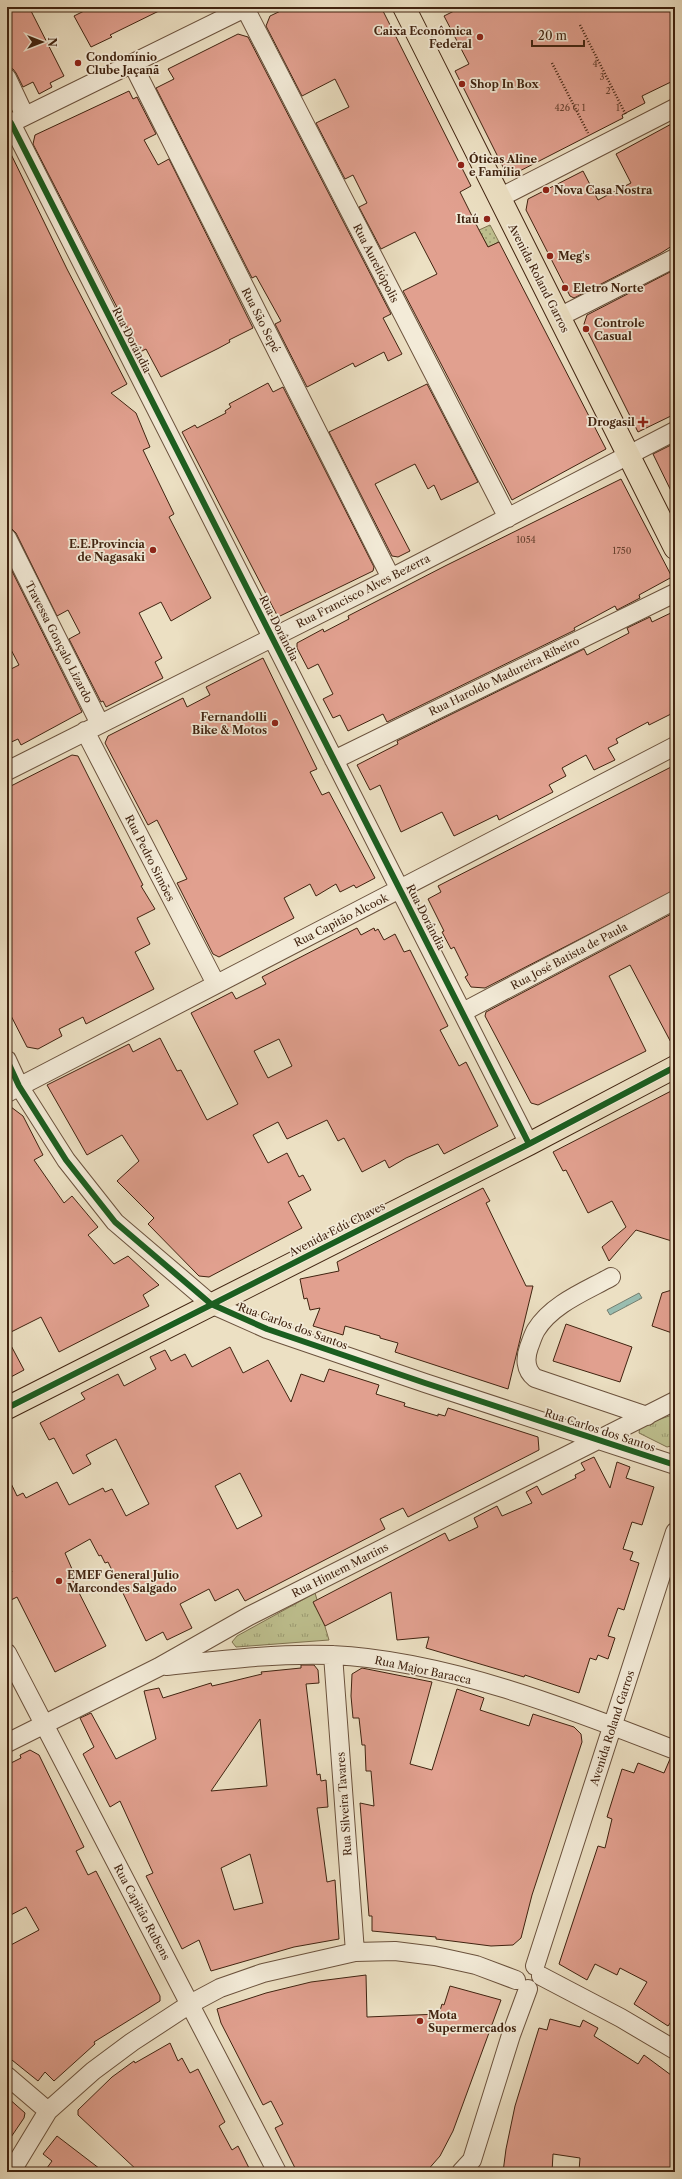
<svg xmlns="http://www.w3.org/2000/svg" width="682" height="2179" font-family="'Libre Caslon Text',serif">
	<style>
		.grass { fill: url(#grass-dots); stroke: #7f7250 }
		.park { fill: url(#park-tufts); stroke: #7f7250 }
		.water { fill: url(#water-ripples); stroke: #757f70 }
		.building { fill: #e1a08f; stroke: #402310; fill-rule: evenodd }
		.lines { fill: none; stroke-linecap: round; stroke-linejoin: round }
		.minor-casing { stroke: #6b523d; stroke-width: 20 }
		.major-casing { stroke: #402310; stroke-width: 24 }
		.path { stroke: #402310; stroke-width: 2.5; stroke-dasharray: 1 2; stroke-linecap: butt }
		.minor { stroke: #f3ebd8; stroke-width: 18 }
		.major { stroke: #ece0c3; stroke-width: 22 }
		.cycleway-casing { stroke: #f3ebd8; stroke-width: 8 }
		.cycleway { stroke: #1b5e20; stroke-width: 6 }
		.poi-dot { fill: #8f2418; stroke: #f3ebd8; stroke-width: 1.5 }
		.labels { text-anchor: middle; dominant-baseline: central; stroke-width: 3.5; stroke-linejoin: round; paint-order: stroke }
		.number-label { font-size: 9px; fill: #684230 }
		.poi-label { font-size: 11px; font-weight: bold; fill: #402310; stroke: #f3ebd8; text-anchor: start }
		.street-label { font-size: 11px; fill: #402310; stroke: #f3ebd8 }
	</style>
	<defs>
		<pattern id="grass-dots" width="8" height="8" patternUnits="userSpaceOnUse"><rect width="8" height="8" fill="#bec08f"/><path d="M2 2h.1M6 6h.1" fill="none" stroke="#9c9c73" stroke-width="1.8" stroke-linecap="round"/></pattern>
		<pattern id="park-tufts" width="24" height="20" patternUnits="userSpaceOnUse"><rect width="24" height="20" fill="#bec08f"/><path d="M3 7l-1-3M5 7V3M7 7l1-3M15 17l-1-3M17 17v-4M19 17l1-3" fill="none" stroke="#9c9c73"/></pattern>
		<pattern id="water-ripples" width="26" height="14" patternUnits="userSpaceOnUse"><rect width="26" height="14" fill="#99bdb0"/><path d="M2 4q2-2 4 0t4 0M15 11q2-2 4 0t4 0" fill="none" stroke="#7e998e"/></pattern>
	</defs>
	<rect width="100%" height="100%" fill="#ece0c3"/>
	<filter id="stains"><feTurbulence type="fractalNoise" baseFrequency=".005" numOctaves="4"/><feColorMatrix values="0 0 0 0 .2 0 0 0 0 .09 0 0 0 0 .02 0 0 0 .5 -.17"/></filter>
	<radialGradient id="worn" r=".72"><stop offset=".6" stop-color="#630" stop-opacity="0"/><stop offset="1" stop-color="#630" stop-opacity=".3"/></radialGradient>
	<!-- grass -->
	<path class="grass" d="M490,225L499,242L488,247L479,230Z"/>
	<!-- park -->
	<path class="park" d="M675,1414V1439L671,1446L667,1447L639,1433L640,1426Z
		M315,1593L329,1640L236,1647L232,1642L237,1636Z"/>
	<!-- water -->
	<path class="water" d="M639,1293L642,1298L610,1315L607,1310Z"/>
	<!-- building -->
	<path class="building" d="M7,7H29L64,76L50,83L52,87L39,94L33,82L23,87L16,73L13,69L7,68Z
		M92,7H167L110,35L112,37L91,47L74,16Z
		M289,7H381L471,186L460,192L479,230L488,247L499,242L606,449L512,500L403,291L437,274L415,232L381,249L359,207L367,203L353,175L345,179L316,123L349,107L335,79L302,96L266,26L270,16Z
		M462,7H675V80L642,96L645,103L622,115L623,118L508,177L455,71L469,64L444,16Z
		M238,34L248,37L391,314L383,318L402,354L388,361L384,352L355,367L353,363L307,387L275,324L281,321L256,276L252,278L156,88L174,79L168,69Z
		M129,91L133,99L137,97L156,134L144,140L158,165L169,159L253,328L229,340L230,342L219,348L161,377L146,349L140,352L33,144L35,135Z
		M675,122V244L661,253L574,298L570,296L526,210L528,199L583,171L598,200L631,183L616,154Z
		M7,146L67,269L127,384L111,393L136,413L150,447L143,450L174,514L169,517L211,598L171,621L161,602L139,613L162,658L155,662L163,678L106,707L103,701L101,702L69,639L80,633L68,610L57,616L16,533L12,529L7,528Z
		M670,272L675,282V414L638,432L584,324L587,315Z
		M268,383L273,392L283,387L374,567L373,571L278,617L182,432L195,425L197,428L226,413L225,411L231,407L229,404Z
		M427,384L478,482L441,500L434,485L428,489L415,464L375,484L410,551L398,557L392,556L329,432Z
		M675,443V499L653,454Z
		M621,479L672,577L639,595L640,598L617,610L615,606L574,628L575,630L387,722L383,714L348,731L340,715L333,718L323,699L333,694L318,664L308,669L297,648V643L323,629L324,632L349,619L348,616L445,566Z
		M7,561L82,712L21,745L18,739L7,744V671L19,665L7,642Z
		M675,611V712L649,725L648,722L616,739L618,743L608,748L615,760L594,770L586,755L562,768L566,776L549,785L553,792L499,820L497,815L454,836L442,812L401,832L380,785L370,790L357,765L398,744L397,741L584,649L587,655L629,633L627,628L650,617L652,622Z
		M263,658L317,769L310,772L322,795L329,792L375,878L356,888L354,885L340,892L336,884L316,896L310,884L284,898L294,918L219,957L213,954L177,883L187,879L157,820L148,825L105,743L108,736L183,698L187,707L210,695L206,687Z
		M72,755L78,756L143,885L141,886L155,909L137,918L150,944L135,952L154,989L86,1024L83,1017L59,1029L62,1036L38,1049L27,1047L7,1008V788Z
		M675,765V890L485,988L471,987L465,977L468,975L454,947L451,949L442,932L444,931L428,899L441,892L438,886Z
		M675,912V1050L630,965L609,976L646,1051L538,1105L531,1103L485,1016L486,1012Z
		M357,928L361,935L374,928L375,931L378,929L384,940L395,934L404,952L410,950L448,1026L440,1030L459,1066L466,1062L498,1126L444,1154L438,1144L406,1158L389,1168L385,1160L362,1172L344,1138L338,1141L327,1120L287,1139L278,1122L253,1135L268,1163L287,1153L299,1177L303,1175L311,1190L288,1202L302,1228L209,1277L199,1276L148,1224L154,1218L117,1181L139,1161L122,1135L87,1155L47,1085L129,1044L133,1052L160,1038L177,1071L181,1070L207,1120L238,1104L191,1013L232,992L236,999L266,984L262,977ZM279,1039L292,1066L268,1078L254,1051Z
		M675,1089V1242L636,1230L609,1261L602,1247L626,1227L612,1201L588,1213L566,1170L563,1171L553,1152Z
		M7,1104L23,1116L43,1155L34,1160L64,1203L72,1196L98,1227L88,1235L114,1264L128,1256L159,1285L143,1295L149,1306L59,1352L41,1317L7,1334Z
		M483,1188L490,1201L486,1203L526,1286H533L508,1389L395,1352L398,1343L380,1338V1336L345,1326L343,1335L313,1326L320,1308L310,1310L307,1298L304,1299L300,1279L339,1271L337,1262Z
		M675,1289V1334L652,1326L662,1293Z
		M566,1324L632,1347L620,1382L553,1361Z
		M7,1338L24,1370L7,1379Z
		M230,1347L243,1373L268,1360L291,1402L301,1374L324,1382L329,1369L379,1385L376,1394L405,1403L404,1406L438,1416V1414L445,1416L448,1408L538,1437L539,1450L408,1517L403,1508L380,1519L385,1529L245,1601L238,1589L215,1601L209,1589L180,1604L192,1628L167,1640L163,1632L146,1641L108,1562L105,1563L101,1555L99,1556L90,1539L65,1553L72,1569L68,1571L106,1646L55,1672L17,1597L7,1602V1575L12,1572L7,1562V1475L17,1496L23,1493L26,1498L57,1482L69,1505L103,1488L105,1492L112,1489L126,1516L149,1504L116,1439L86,1455L91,1464L73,1474L54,1438L49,1440L40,1423L85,1399L81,1393L118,1374L124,1386L156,1369L150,1357L165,1350L171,1361L185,1354L192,1367ZM240,1473L262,1516L237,1529L215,1486Z
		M594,1457L610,1488L617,1462L630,1467L626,1478L654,1487L642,1525L632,1522L623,1549L633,1552L630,1560L639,1563L624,1610L618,1608L608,1636L615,1638L608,1659L598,1655L596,1660L590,1658L579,1693L525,1675L524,1677L426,1648L429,1637L397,1640L391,1592L325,1626L313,1602L445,1533L449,1541L478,1527L474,1518L497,1506L502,1516L532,1503L526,1492L537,1486L542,1495L576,1478L575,1475L585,1470L581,1463Z
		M301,1665H314L318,1670L319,1683L306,1684L317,1775L320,1774L321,1781L326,1780L328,1807L317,1808L327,1882L335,1880L339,1939L294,1947L211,1971L199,1940L182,1949L146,1876L153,1873L120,1801L110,1807L83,1754L94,1747L80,1718L91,1713L116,1759L156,1739L144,1691L159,1688L163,1698L211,1683L212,1686L225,1683L262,1674L261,1672L301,1668ZM260,1719L267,1786L211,1791L233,1759ZM250,1854L263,1903L234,1910L221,1868Z
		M362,1668L432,1682L410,1764L432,1770L457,1689L484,1698L480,1710L529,1726L533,1714L574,1727L581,1734L582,1742L532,1895L521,1938L513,1945L491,1946L436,1939V1937L372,1931V1916H369L360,1803L374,1806L371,1771H366L365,1745H362L359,1718H353L351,1696L352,1674Z
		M30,1750L39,1755L84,1847L76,1851L88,1875L96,1871L160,1996V2001L94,2042L95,2044L54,2081L45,2072L38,2081L7,2056V1947L39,1930L26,1907L7,1917V1765L21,1758L20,1755Z
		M670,1759L675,1760V2016L668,2026L634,2004L647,1982L620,1968L617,1975L595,1964L587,1980L559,1964L598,1846L605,1848L612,1819L607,1817L622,1769L634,1773L638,1763L664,1773Z
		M366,1975L367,2017L439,2014L442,2004L444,2005L450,1986L501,2000L453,2131L440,2156L426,2172H297L275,2128L283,2124L271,2101L263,2105L221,2023L217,2009L266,1993L311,1982Z
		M550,2019L580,2027L583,2020L598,2028L594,2036L638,2064L644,2055L675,2078V2172L579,2171L580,2158L553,2154L552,2172H503L506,2149L515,2106L539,2028L547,2030Z
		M170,2043L178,2061L182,2058L190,2073L198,2069L225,2122L219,2126L232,2150L238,2146L251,2172H139L78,2115V2110L112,2077L134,2061L135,2063Z
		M7,2097L25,2113L24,2118L7,2143Z
		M57,2136L104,2172H44L52,2161L43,2154Z"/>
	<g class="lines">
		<!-- minor casing -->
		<g class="minor-casing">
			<path id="minor" d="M245,8L508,518
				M132,63L391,578
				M7,78L25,116
				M11,123L529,1144
				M7,125L247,7
				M499,198L675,108
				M559,317L675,258
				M7,538L100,724
				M85,731L216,984
				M334,760L675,593
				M7,771L391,578L675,431
				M463,1012L675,900
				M7,1060L19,1086L66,1160L115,1222L211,1304L267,1329L425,1383L675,1465
				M7,1093L675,746
				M611,1277C586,1291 552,1304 536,1330C533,1335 531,1342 529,1347C525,1358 525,1370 535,1378L647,1416
				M7,1653L277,2172
				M333,1655L355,1952
				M166,1666C221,1660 276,1653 332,1655C444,1660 571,1709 675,1750
				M7,1743L159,1667L249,1616L675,1401
				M535,1966L675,1532
				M541,1976L621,2018L675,2050
				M7,2076L48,2111
				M11,2172L48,2111L93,2071L132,2042L190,2004L220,1988L263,1973L355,1952L395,1951L435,1956L476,1965L516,1980
				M461,2172L472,2160L511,2035L528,1989"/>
		</g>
		<!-- major casing -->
		<g class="major-casing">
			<path id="major" d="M404,7L675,548
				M7,1408L529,1144L675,1067"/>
		</g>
		<!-- path -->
		<path class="path" d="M580,25L626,115
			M552,63L588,133"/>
		<!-- minor -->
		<use href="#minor" class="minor"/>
		<!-- major -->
		<use href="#major" class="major"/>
		<!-- cycleway casing -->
		<g class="cycleway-casing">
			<path id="cycleway" d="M11,123L529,1144
				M7,1060L19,1086L66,1160L115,1222L211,1304L267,1329L425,1383L675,1465
				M7,1408L529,1144L675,1067"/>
		</g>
		<!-- cycleway -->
		<use href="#cycleway" class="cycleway"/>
	</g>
	<!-- markers -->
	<g class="poi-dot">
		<circle cx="480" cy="37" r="4"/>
		<circle cx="78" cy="63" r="4"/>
		<circle cx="462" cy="84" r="4"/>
		<circle cx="461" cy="165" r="4"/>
		<circle cx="546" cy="190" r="4"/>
		<circle cx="487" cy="219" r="4"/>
		<circle cx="550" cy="256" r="4"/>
		<circle cx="565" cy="288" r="4"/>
		<circle cx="586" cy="329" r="4"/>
		<path d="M641 416h4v4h4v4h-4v4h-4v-4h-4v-4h4z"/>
		<circle cx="153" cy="550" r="4"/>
		<circle cx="275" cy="723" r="4"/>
		<circle cx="59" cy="1581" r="4"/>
		<circle cx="420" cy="2021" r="4"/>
	</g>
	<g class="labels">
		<!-- number labels -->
		<g class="number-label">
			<text x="595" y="63">4</text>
			<text x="602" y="76">3</text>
			<text x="608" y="90">2</text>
			<text x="570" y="107">426 C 1</text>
			<text x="618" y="107">1</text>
			<text x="526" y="539">1054</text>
			<text x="622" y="550">1750</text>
		</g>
		<!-- poi labels -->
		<g class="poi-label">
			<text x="472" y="31" text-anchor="end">Caixa Econômica<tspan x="472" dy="13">Federal</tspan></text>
			<text x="86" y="57">Condomínio<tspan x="86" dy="13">Clube Jaçanã</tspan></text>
			<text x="470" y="84">Shop In Box</text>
			<text x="469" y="159">Óticas Aline<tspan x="469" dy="13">e Família</tspan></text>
			<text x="554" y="190">Nova Casa Nostra</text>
			<text x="479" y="219" text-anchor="end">Itaú</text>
			<text x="558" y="256">Meg's</text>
			<text x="573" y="288">Eletro Norte</text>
			<text x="594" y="323">Controle<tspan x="594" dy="13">Casual</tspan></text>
			<text x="635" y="422" text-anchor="end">Drogasil</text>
			<text x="145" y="544" text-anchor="end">E.E.Provincia<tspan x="145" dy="13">de Nagasaki</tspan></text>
			<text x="267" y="717" text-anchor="end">Fernandolli<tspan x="267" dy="13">Bike &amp; Motos</tspan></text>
			<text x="67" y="1575">EMEF General Julio<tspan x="67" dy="13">Marcondes Salgado</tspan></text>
			<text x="428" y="2015">Mota<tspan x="428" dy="13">Supermercados</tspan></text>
		</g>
		<!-- street labels -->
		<g class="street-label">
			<text transform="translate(376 263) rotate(63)">Rua Aureliópolis</text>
			<text transform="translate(539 278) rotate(63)">Avenida Roland Garros</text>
			<text transform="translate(261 320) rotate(63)">Rua São Sepé</text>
			<text transform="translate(132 340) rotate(63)">Rua Dorândia</text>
			<text transform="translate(363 591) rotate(-27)">Rua Francisco Alves Bezerra</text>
			<text transform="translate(279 628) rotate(63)">Rua Dorândia</text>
			<text transform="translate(59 642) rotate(63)">Travessa Gonçalo Lizardo</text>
			<text transform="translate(504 676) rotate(-26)">Rua Haroldo Madureira Ribeiro</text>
			<text transform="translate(150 858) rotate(63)">Rua Pedro Simões</text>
			<text transform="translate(426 917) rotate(63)">Rua Dorândia</text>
			<text transform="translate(341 920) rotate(-27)">Rua Capitão Alcook</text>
			<text transform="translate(569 956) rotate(-28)">Rua José Batista de Paula</text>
			<text transform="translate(337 1229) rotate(-27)">Avenida Edú Chaves</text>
			<text transform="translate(293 1326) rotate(20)">Rua Carlos dos Santos</text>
			<text transform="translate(600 1430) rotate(18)">Rua Carlos dos Santos</text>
			<text transform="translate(340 1570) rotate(-27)">Rua Hintem Martins</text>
			<text transform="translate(423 1670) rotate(12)">Rua Major Baracca</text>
			<text transform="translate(612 1728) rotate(-72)">Avenida Roland Garros</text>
			<text transform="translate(344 1804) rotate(-94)">Rua Silveira Tavares</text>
			<text transform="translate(142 1912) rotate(62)">Rua Capitão Rubens</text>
		</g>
	</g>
	<!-- margin -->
	<rect width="682" height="2179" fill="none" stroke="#ece0c3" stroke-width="24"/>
	<rect x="8" y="8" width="666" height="2163" fill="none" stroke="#402310" stroke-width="2"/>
	<rect x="12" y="12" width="658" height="2155" fill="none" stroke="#402310"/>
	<!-- north arrow -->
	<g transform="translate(42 42) rotate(90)" stroke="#f3ebd8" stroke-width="3" paint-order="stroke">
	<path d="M0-3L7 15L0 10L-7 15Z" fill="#402310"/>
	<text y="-6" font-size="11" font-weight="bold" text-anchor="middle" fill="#402310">N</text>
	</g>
	<!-- scale -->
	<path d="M532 40v6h52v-6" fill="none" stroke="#402310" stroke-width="2"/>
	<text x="538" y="40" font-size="12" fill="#402310" stroke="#f3ebd8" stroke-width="3" paint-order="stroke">20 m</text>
	<rect width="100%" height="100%" filter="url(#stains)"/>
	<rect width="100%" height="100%" fill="url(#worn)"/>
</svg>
